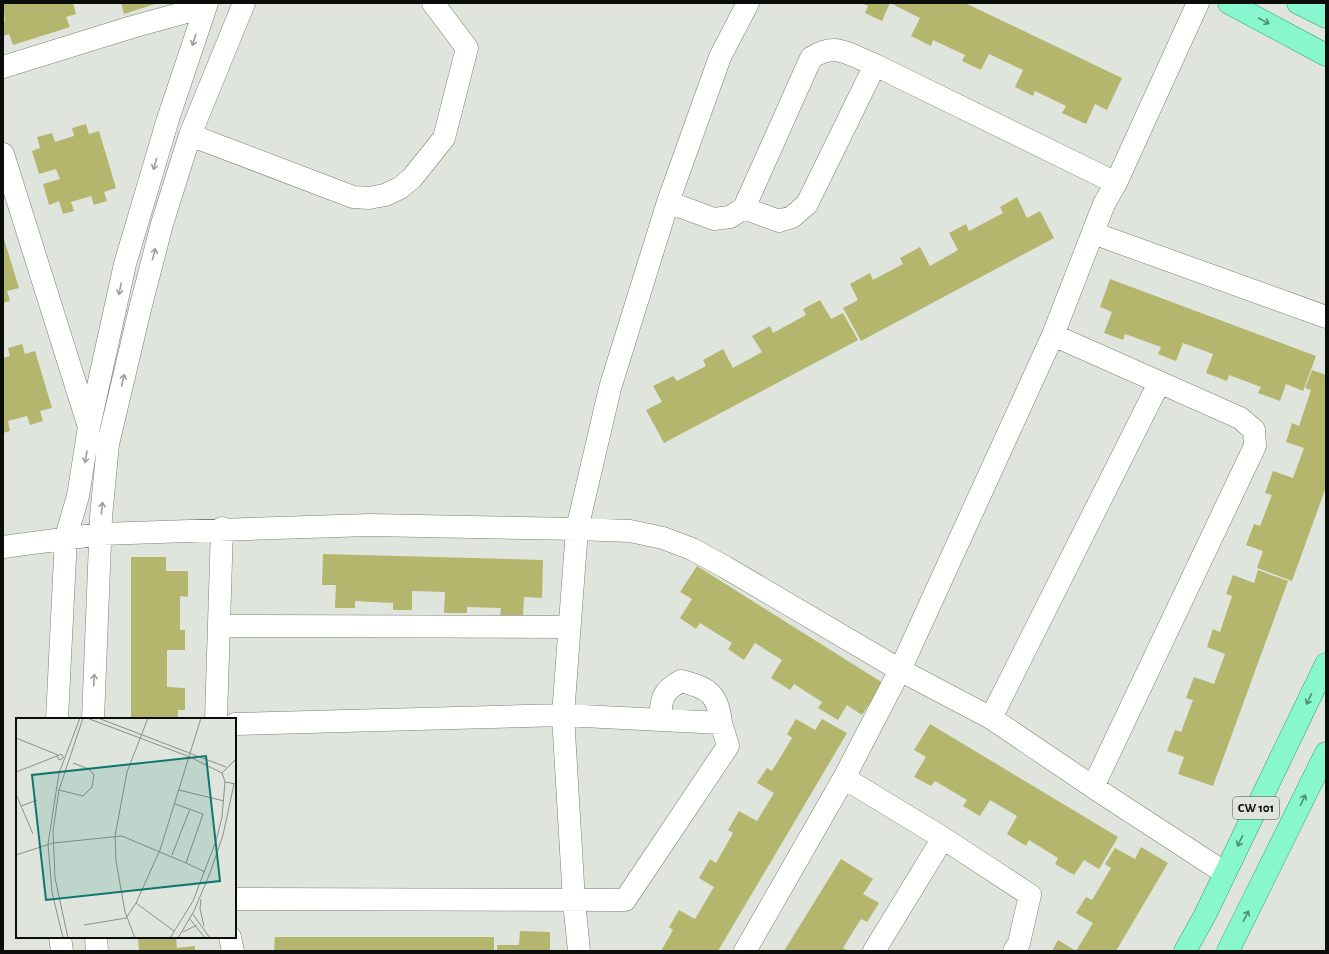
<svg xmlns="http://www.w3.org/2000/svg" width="1329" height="954" font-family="'Alegreya Sans',sans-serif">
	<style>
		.building { fill: #b5b66d }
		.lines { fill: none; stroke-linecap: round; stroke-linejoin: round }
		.minor-casing { stroke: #7a7f77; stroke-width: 23 }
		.major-casing { stroke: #2aa274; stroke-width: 23 }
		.minor { stroke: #fff; stroke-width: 22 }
		.major { stroke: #89f7ce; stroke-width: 22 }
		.oneway { stroke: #508e76 }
		.oneway2 { stroke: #9d9e9d }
		.labels { text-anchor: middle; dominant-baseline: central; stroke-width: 3; stroke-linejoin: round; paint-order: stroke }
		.shield { fill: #dfe5dc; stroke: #4b4e49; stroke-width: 1 }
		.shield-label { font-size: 13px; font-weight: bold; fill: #0b0d0a }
		.inset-road { fill: none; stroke: #8a8f88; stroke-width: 1 }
		.view { fill: #0f766e; fill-opacity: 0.15; stroke: #0f766e; stroke-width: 2 }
		.inset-edge { fill: none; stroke: #0b0d0a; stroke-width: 2 }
	</style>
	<rect width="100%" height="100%" fill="#dfe5dc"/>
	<!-- building -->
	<path class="building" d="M3,3H73L76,14L66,17L70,27L13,45L9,34L3,36V22L5,21Z
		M121,3H158L124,14Z
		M861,3H965L1122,78L1107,110L1095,104L1086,124L1062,113L1066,106L1035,91L1033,96L1015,87L1023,70L989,54L981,70L962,61L965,55L933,40L931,46L911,36L920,18L890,3L882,21L865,13L868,6Z
		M86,124L89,134L99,131L116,188L104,192L107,201L94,205L91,196L71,202L74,211L63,214L59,201L49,205L43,184L60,179L56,169L39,174L32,151L40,148L37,137L52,133L55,142L74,136L72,128Z
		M1017,197L1027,218L1040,211L1054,238L861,341L843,308L858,300L850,284L870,273L873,280L903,264L900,258L920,247L930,266L958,250L949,233L966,224L969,231L1003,213L1000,207Z
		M3,236L19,288L7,291L10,301L3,303Z
		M1110,279L1316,356L1303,391L1286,384L1280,401L1258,393L1261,387L1229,375L1227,381L1206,373L1213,354L1183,343L1176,361L1158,354L1161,347L1125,334L1123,340L1104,333L1112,312L1100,307Z
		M820,300L831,319L843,313L858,340L664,443L646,410L662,402L653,386L673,376L677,381L706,366L703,360L723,349L733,368L762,352L752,336L770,326L773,333L806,315L803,309Z
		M22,344L25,354L35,351L52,408L40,411L43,421L30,425L27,416L8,421L10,431L3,433V358L10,356L8,348Z
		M1312,370L1326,375V487L1292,581L1257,568L1263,551L1246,545L1254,524L1260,526L1272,495L1265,493L1273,471L1293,478L1304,448L1286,442L1292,423L1299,426L1311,390L1305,388Z
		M323,554L543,560L542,598L524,597L523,615H500L501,608L467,607V613H444L445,592L412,591V610H393V603L355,601V608H335L336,585H322Z
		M131,557H166V571H188V597L180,596V630H185V650H167V687L185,688V710H178V719H131Z
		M697,566L883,683L862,715L847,705L838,720L818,708L822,702L794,684L790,690L771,678L782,660L755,643L744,660L728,649L732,643L700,623L696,629L680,618L692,599L680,592Z
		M1258,570L1288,581L1213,786L1178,774L1184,757L1167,751L1175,730L1181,732L1193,700L1186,698L1194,677L1214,684L1225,654L1207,647L1213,629L1220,632L1232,596L1226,594L1233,575L1254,583Z
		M796,719L815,730L822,719L847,733L718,951H661L673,930L669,927L679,910L695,919L714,887L699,878L710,859L716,863L733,833L728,830L739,811L757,821L774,793L757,783L767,768L772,771L792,738L787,734Z
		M930,724L1118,837L1099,869L1084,860L1074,875L1055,864L1058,858L1029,840L1026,846L1007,834L1017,816L990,800L980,816L963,806L967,800L935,781L931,786L914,777L926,757L914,750Z
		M1141,847L1168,863L1116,951H1052L1058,940L1076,951L1093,923L1076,913L1086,897L1092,900L1111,868L1105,864L1115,848L1135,859Z
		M841,859L873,879L863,894L879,903L867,922L861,919L843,948L849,951H784Z
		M520,931L550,932V951H497V945H519Z
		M138,937H176L177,948L195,946V951H139Z
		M275,937H494V951H274Z"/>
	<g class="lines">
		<!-- minor casing -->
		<g class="minor-casing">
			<path id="minor" d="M3,67L132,27L205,7
				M190,135L353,197L369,198L385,195L400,188L412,178L444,138L467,48L433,3
				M3,154L89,427
				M668,202L714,219L730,217L744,208L811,58C837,41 849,55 875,65L1116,183
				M744,208L779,221L792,217L807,204L875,65
				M1093,233L1326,317
				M3,547L101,534L369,525L577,529L630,531L663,538L692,549L725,567L900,670L991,718L1093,787L1255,446L1254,430L1240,418L1053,335
				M219,626L569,627
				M991,718L1159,383
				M57,719L66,537L78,496L89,427L125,264L168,119L207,3
				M93,719L101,517L108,444L140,309L162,224L190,135L244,3
				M216,719L222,528
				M660,720C661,699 662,691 681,681C709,688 718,694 721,723
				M235,724L563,715L721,723L728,746L625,900L235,899
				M844,778L943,838L1030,895L1019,943L1014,951
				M1093,787L1225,873
				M60,937L62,951
				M96,937L97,951
				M230,937L233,951
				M579,951L574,901L563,715L577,529L610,388L668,202L720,57L748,3
				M745,951L844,778L900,670L1053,335L1104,204L1116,183L1198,3
				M874,951L943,838"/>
		</g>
		<!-- major casing -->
		<g class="major-casing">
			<path id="major" d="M1229,3L1326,55
				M1298,3L1326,17
				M1185,951L1205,915L1326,664
				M1228,951L1326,753"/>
		</g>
		<!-- minor -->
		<use href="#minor" class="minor"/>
		<!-- major -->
		<use href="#major" class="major"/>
	</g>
	<!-- one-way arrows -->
	<defs><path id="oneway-shaft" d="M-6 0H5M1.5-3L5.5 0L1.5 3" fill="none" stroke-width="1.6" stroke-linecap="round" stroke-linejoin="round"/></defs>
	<g class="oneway">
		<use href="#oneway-shaft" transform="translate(1264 21) rotate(28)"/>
		<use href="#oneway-shaft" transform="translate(1309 699) rotate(116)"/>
		<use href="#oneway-shaft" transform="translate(1303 800) rotate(-64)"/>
		<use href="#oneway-shaft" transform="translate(1240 841) rotate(116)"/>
		<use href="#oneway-shaft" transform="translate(1246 916) rotate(-63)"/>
	</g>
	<g class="oneway2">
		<use href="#oneway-shaft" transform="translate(194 40) rotate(108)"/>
		<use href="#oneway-shaft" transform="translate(155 164) rotate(106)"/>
		<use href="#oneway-shaft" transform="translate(154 254) rotate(-75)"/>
		<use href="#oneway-shaft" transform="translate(120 289) rotate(102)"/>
		<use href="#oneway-shaft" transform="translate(123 380) rotate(-77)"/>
		<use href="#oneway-shaft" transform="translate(86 457) rotate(100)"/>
		<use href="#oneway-shaft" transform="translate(102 508) rotate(-84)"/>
		<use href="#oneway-shaft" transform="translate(94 680) rotate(-87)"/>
	</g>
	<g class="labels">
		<!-- shield labels -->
		<rect class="shield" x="1233" y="797" width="46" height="22" rx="3"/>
		<g class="shield-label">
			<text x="1256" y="808">CW 101</text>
		</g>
	</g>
	<!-- overview -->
	<g transform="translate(16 718)">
		<rect width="220" height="220" fill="#dfe5dc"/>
		<path class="inset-road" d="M71,0L174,39L206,55M82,0L210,49M0,20L42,37M47,40L43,42L41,38L45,36L48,40M220,41L206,55L209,64L220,66M0,54L41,38M43,72L67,78L76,69L78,57L73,51L57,45M163,72L208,83M0,76L17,116M5,88L21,82M0,137L37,125L106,118L170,145L187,96L159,86M156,137L174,91M170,145L189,154M185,181L184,191L188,208M120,185L158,213M176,195L194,220M173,200L189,220M68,207L110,200L120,185L144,132L185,0M167,214L181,207M47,220L36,174L32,126L43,55L64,0M52,220L39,160L37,113L43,72L67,0M119,220L109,194L100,143L99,118L111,54L132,0M154,220L177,183L200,123L206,99L209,64M162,220L178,193L194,155L207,117L218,66"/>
		<path class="view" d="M190,38L204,163L30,182L16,57Z"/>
		<rect width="220" height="220" class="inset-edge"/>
	</g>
	<!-- border -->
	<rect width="1329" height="954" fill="none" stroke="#0b0d0a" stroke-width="8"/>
</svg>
